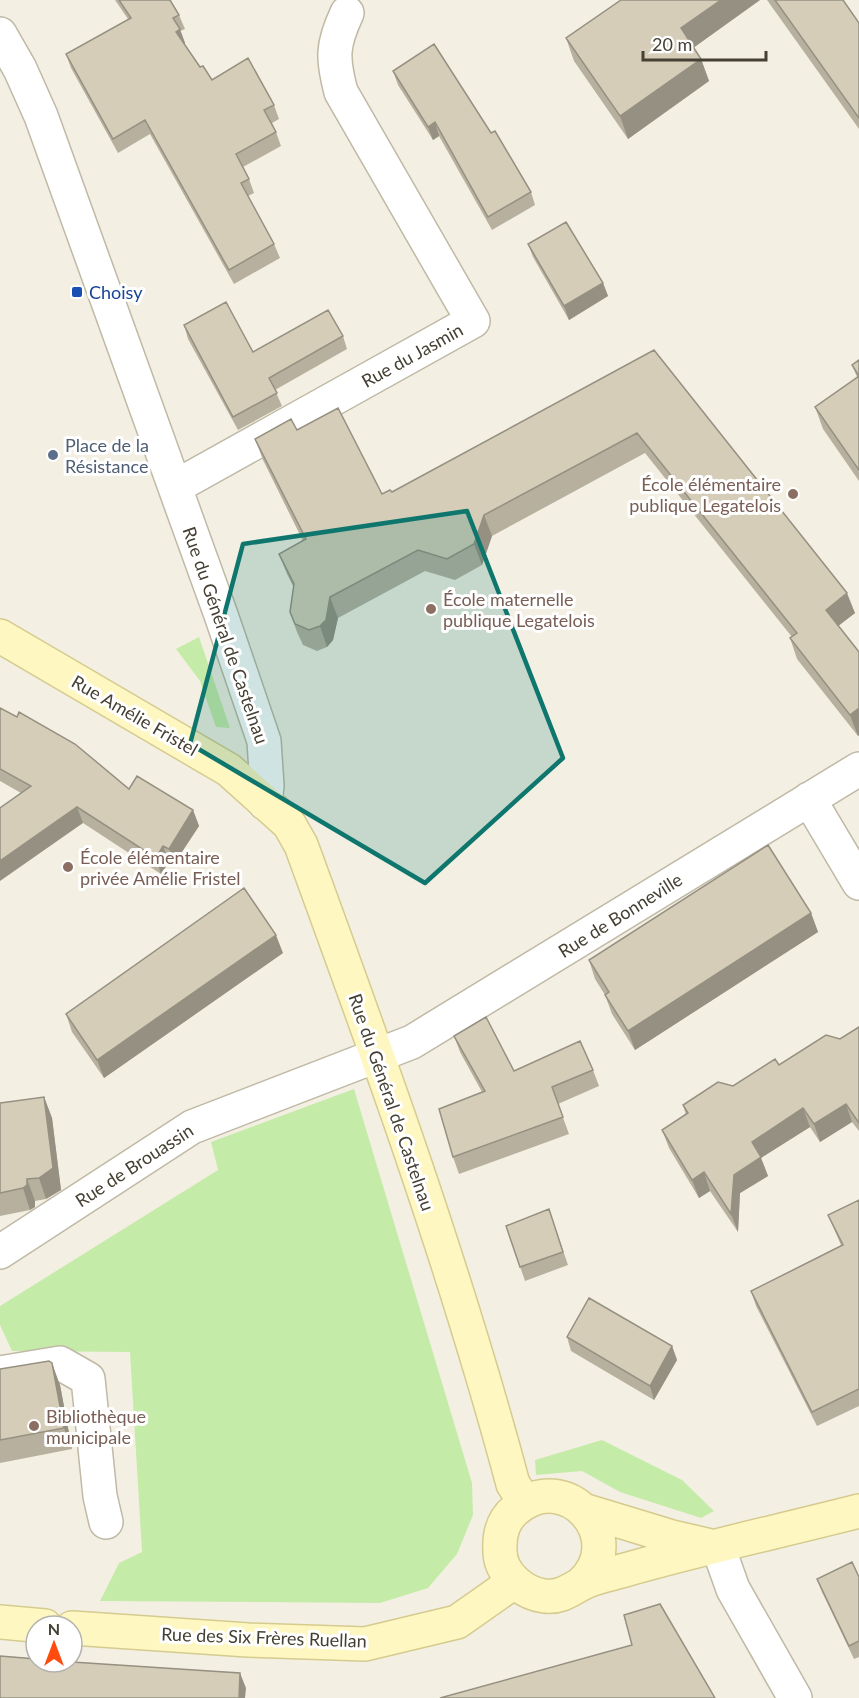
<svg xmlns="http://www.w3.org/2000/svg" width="859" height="1698" font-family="Lato,sans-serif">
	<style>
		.green { fill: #c5eba8 }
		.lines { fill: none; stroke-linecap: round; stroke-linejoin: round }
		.minor-casing { stroke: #bfb9a5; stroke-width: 36 }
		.secondary-casing { stroke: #d6cb8f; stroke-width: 36 }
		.minor { stroke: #fff; stroke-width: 33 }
		.secondary { stroke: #fff7c1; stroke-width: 33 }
		.wall { fill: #b7b09e }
		.shaded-wall { fill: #959081 }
		.building { fill: #d5cdb8; stroke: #959081; stroke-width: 1.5 }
		.marked { fill: #0f766e; fill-opacity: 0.2; stroke: #0f766e; stroke-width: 4.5; stroke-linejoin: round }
		.transit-dot { fill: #1a4fb4; stroke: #fff; stroke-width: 2 }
		.service-dot { fill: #5c6f8a; stroke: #fff; stroke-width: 2 }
		.education-dot { fill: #8d6e63; stroke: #fff; stroke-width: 2 }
		.labels { text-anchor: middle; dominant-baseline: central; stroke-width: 6; stroke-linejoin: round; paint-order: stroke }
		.transit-label { font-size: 18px; fill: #164399; stroke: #fff; text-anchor: start }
		.street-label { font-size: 18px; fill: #454033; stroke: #fff }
		.service-label { font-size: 18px; fill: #4e5e75; stroke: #fff; text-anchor: start }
		.education-label { font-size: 18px; fill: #785e54; stroke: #fff; text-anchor: start }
	</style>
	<rect width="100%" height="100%" fill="#f3f0e3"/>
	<!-- green -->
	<path class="green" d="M199,637L230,728L216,727L200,681L176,649Z
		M354,1089L472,1483L473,1515L457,1554L428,1588L380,1603L100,1601L119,1563L142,1552L130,1352L12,1351L0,1325V1306L218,1170L211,1142Z
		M602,1440L682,1480L714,1511L701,1518L620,1492L582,1471L536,1475L535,1460Z"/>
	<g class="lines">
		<!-- minor casing -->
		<g class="minor-casing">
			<path id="minor" d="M0,34L20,69L41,116L221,615L264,741L267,786L265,803
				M175,487L473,321L341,92C332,58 332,45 347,13
				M809,799L859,883
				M0,1252L192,1127L412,1042L859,769
				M0,1373L60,1363L88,1379L100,1496L106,1522
				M718,1547L733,1589L795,1698"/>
		</g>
		<!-- secondary casing -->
		<g class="secondary-casing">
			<path id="secondary" d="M0,636L229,770L289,824L301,845C378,1055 455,1267 513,1484L525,1502
				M583,1510L672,1537L711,1546
				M581,1584C631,1539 566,1465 515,1510C503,1520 499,1535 500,1551C500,1573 522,1593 544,1596C559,1598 569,1591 581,1584C593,1577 612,1574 625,1570C702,1548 781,1531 859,1511
				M0,1622L45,1626
				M72,1628L248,1640L365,1644L457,1622L514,1582"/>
		</g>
		<!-- minor -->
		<use href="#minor" class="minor"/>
		<!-- secondary -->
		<use href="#secondary" class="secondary"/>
	</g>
	<!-- wall -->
	<path class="wall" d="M115,0H170L179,15L185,29L180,31L185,43L184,44L200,67L212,80L274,105L279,119L272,123L276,132L281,146L243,167L249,179L254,193L248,196L274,244L280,258L234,284L150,134L118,153L71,68L66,54L128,19Z
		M621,0H760L694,47L701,59L709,81L628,139L574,61L566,38Z
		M767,0H843L859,23V129Z
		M393,71L491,133L531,192L535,205L492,230L439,136L433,140L398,85Z
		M528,244L603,283L608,296L569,320L533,257Z
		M184,325L253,352L343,336L347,349L275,390L282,406L238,430L188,339Z
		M654,350L855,613L838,626L859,652V735L858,736L797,659L790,638L792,637L645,453L492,536L482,565L455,580L425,571L338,618L333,640L327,647L317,651L303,645L297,632L290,612L294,588L287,574L279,554L303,541L263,460L255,439L297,430L382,494L392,492Z
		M859,360V481L823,429L815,407L857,377L852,365Z
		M0,708L129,789L193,810L199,826L174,864L169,862L161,874L83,823L21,793L0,781Z
		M811,913L818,932L635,1050L612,1014L605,995L595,979L589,960Z
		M283,953L104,1078L72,1032L66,1014Z
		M859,1027V1131L852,1122L820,1142L810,1127L761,1158L768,1176L740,1193L738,1232L710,1191L699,1198L669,1148L662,1130L686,1115L683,1105L733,1086L840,1039Z
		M454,1036L514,1071L593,1070L599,1086L558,1104L569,1134L459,1174L453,1157L482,1092L460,1052Z
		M44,1097L52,1118L61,1190L46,1199L35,1201V1207L30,1210L0,1216V1103Z
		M859,1200V1406L817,1426L756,1306L751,1291L841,1245L834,1229L828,1215Z
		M549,1209L568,1265L525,1281L506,1226Z
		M567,1337L672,1346L677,1360L654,1400L571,1351Z
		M0,1369L60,1385L72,1449L0,1463Z
		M859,1577V1657L854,1659L822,1592L817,1579Z"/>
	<!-- shaded-wall -->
	<path class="shaded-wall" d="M721,0H760L689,51L681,28Z
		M180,29L185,43L181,46L176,32Z
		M701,59L709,81L628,139L620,116Z
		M435,122L439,136L433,140L428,127Z
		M603,283L608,296L569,320L564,306Z
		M484,515L492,536L482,565L474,544Z
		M847,593L855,613L833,630L826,610Z
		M330,597L338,618L333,640L327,647L320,626Z
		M859,708V735L858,736L850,715Z
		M77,807L83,823L0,881V861Z
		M193,810L199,826L174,864L169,849Z
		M163,846L169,862L161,874L156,858Z
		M811,913L818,932L635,1050L628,1031Z
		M276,935L283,953L104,1078L97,1060Z
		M44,1097L52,1118L61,1190L46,1199L39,1178Z
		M846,1104L852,1122L820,1142L814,1124Z
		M803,1108L810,1127L761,1158L768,1176L740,1193L738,1232L731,1214L734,1175L752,1142Z
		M704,1172L710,1191L699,1198L692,1180Z
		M27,1179L35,1201V1207L30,1210L23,1188Z
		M672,1346L677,1360L654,1400L650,1386Z
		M52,1363L60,1385L72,1449L64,1428Z
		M240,1673L246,1688L245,1698H239Z"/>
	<!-- building -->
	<path class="building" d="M119,0H170L179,15L173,18L180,29L176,32L200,67L203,66L212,80L248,58L274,105L264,110L276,132L236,154L249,179L241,183L274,244L229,270L145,120L113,139L66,54L131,18Z
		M621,0H721L681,28L701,59L620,116L566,38Z
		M775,0H843L859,23V118Z
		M434,44L491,133L495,131L531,192L488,217L435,122L428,127L393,71Z
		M566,222L603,283L564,306L528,244Z
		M226,302L253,352L328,310L343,336L269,378L277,393L233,417L184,325Z
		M654,350L847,593L826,610L859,652V708L850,715L790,638L797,633L637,433L484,515L474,544L447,559L418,550L330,597L326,620L320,626L309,630L295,624L290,612L294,584L279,554L306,539L255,439L291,419L297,430L338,408L382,494L390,490L392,492Z
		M859,360V470L815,407L859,376L852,365Z
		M0,708L17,717L19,712L75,744L129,789L137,776L193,810L169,849L163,846L156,858L77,807L0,861V808L31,786L0,769Z
		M768,845L811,913L628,1031L605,995L609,992L589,960Z
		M244,888L276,935L97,1060L66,1014Z
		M486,1017L514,1071L580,1041L593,1070L552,1087L563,1117L453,1157L439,1109L485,1091L454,1036Z
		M859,1027V1123L846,1104L814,1124L803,1108L752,1142L761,1157L734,1175L731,1214L704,1172L692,1180L662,1130L688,1113L683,1105L718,1082L733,1086L775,1059L779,1065L826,1035L840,1039Z
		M44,1097L53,1168L39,1178L27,1179V1185L23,1188L0,1193V1103Z
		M859,1200V1389L812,1412L751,1291L843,1245L828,1215Z
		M549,1209L563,1252L520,1267L506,1226Z
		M589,1298L672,1346L650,1386L567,1337Z
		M49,1361L52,1363L64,1428L0,1440V1369Z
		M852,1562L859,1577V1641L849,1646L817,1579Z
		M660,1604L715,1698H440L632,1645L624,1615Z
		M0,1656L36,1659V1662H72L240,1673L239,1698H0Z"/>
	<!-- marked area -->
	<path class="marked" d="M467,511L563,758L425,883L190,744L243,544Z"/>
	<!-- markers -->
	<rect class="transit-dot" x="71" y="286" width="12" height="12" rx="3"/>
	<circle class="service-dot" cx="53" cy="455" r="6"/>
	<g class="education-dot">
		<circle cx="793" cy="494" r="6"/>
		<circle cx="431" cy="609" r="6"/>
		<circle cx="68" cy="867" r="6"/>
		<circle cx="34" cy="1426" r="6"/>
	</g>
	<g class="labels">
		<!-- transit labels -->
		<g class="transit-label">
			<text x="89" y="292">Choisy</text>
		</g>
		<!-- street labels -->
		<g class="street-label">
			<text transform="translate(412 355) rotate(-29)">Rue du Jasmin</text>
			<text transform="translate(226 635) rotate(71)">Rue du Général de Castelnau</text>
			<text transform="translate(135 715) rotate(30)">Rue Amélie Fristel</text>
			<text transform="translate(620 915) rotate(-32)">Rue de Bonneville</text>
			<text transform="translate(392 1102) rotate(71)">Rue du Général de Castelnau</text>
			<text transform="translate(134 1165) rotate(-33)">Rue de Brouassin</text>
			<text transform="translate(264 1637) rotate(2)">Rue des Six Frères Ruellan</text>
		</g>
		<!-- service labels -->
		<g class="service-label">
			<text x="65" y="445">Place de la<tspan x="65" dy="21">Résistance</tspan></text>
		</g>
		<!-- education labels -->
		<g class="education-label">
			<text x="781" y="484" text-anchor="end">École élémentaire<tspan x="781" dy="21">publique Legatelois</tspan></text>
			<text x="443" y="599">École maternelle<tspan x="443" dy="21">publique Legatelois</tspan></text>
			<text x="80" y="857">École élémentaire<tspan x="80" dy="21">privée Amélie Fristel</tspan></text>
			<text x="46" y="1416">Bibliothèque<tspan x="46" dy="21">municipale</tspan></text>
		</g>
	</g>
	<!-- north arrow -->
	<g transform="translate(54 1644)"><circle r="28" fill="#ffffff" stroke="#b5b3ad" stroke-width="1.5"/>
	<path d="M0-4.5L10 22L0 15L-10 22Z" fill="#ff4c0e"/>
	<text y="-9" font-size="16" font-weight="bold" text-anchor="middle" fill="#454033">N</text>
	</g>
	<!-- scale -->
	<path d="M643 51v9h123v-9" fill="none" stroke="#454033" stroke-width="3"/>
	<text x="652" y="51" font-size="18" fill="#454033" stroke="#ffffff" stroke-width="4.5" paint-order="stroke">20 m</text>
</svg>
